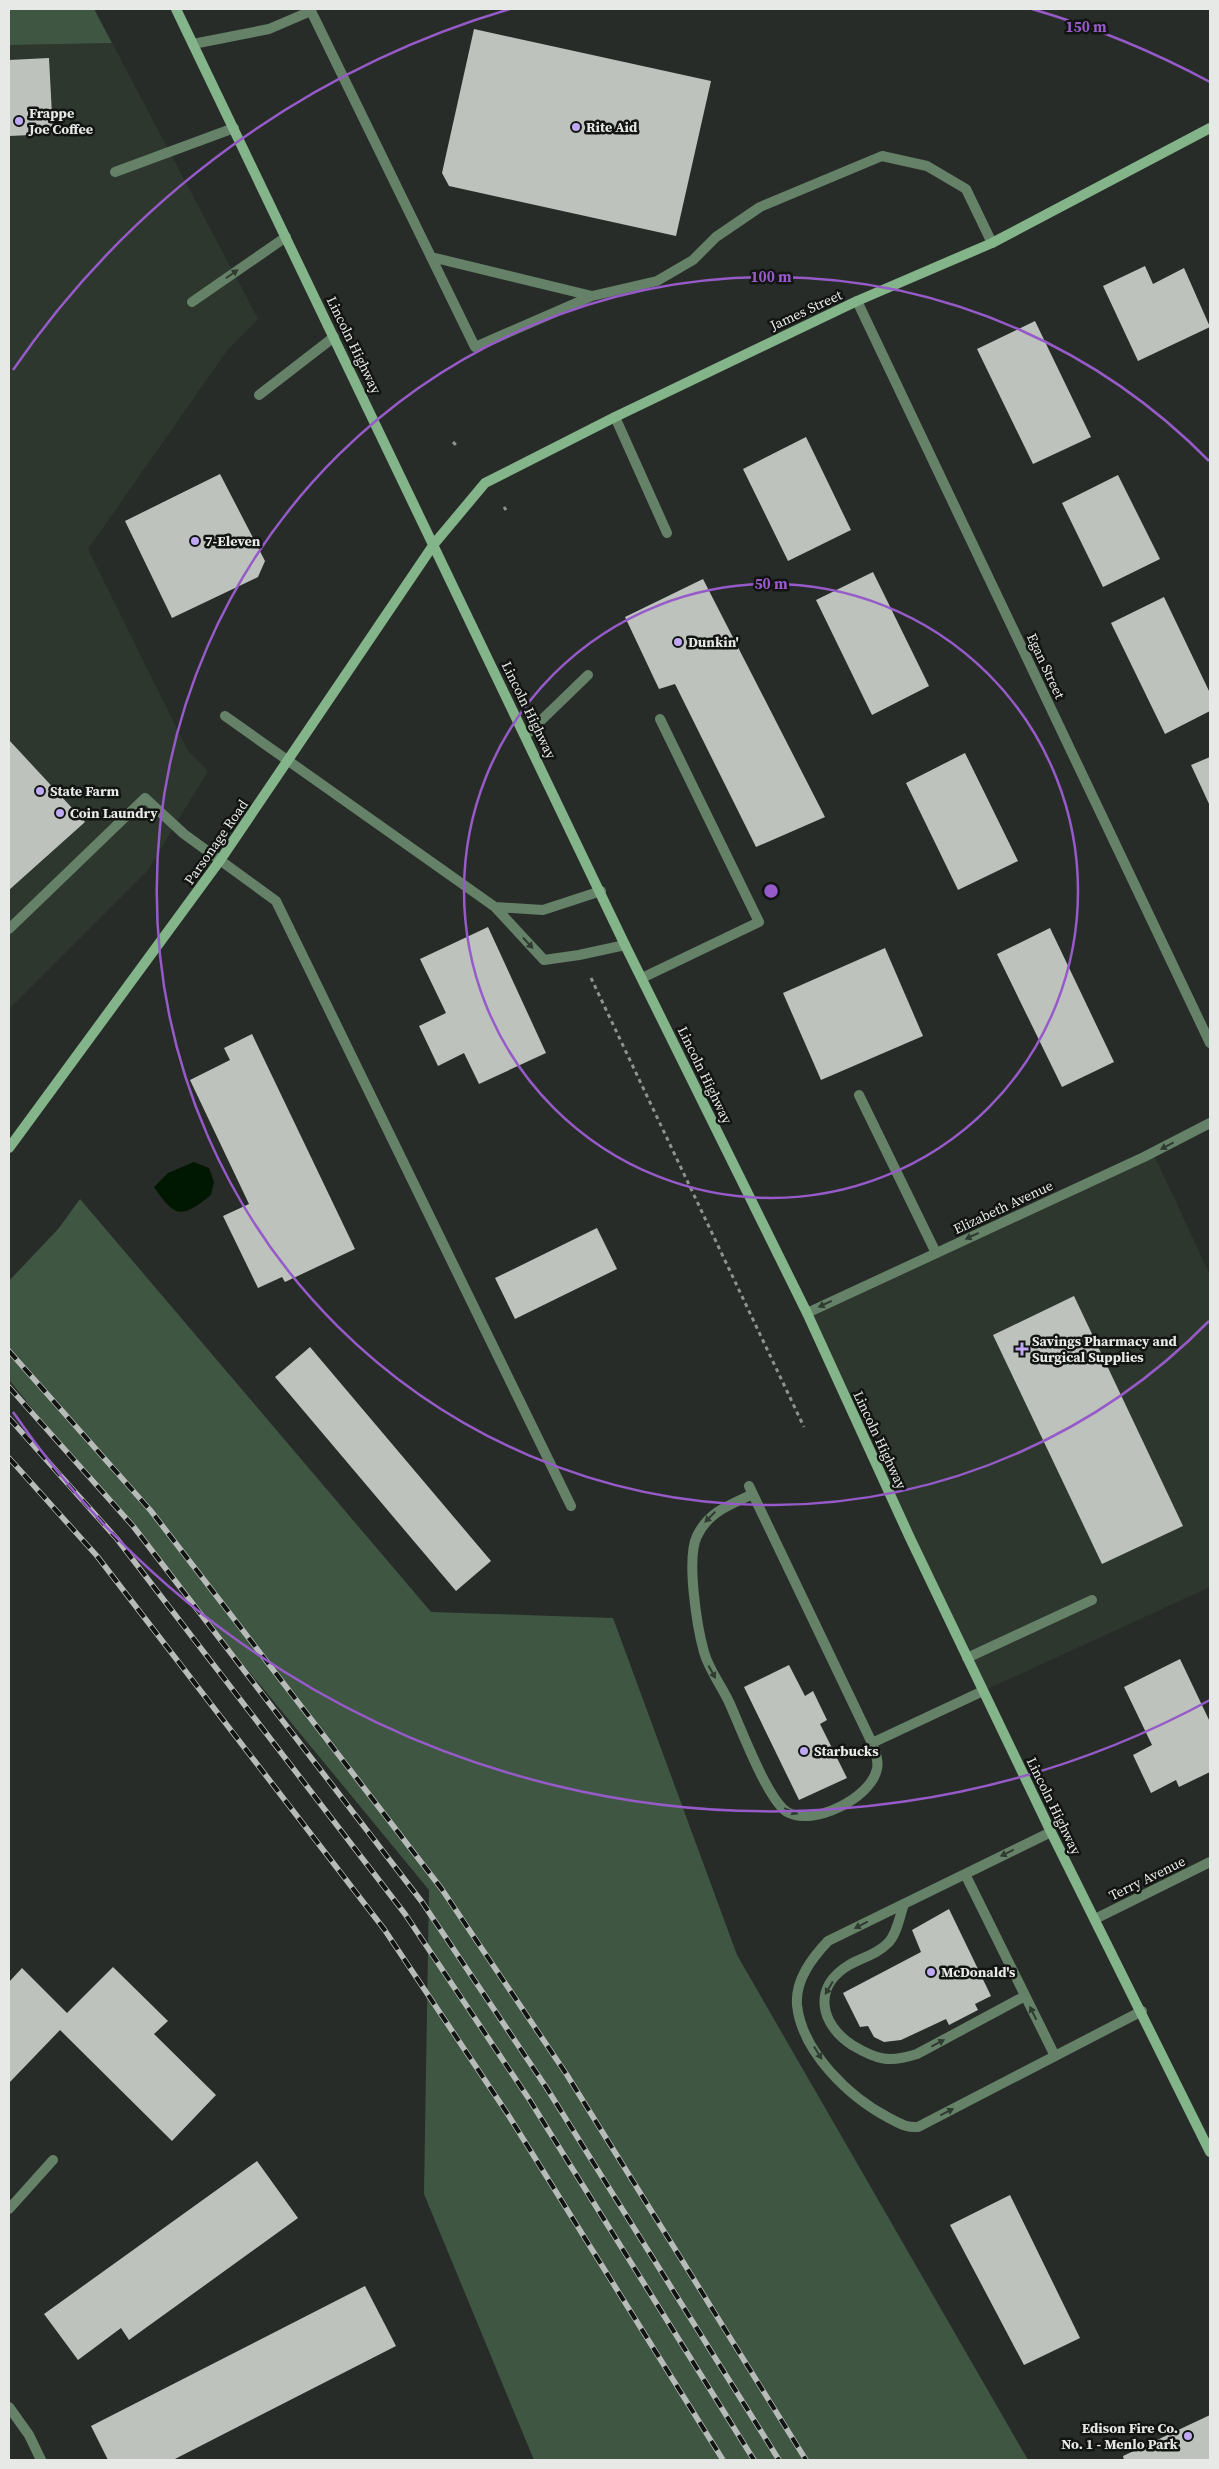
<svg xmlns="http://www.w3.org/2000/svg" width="1219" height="2469" font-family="'Source Serif 4',serif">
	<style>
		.built { fill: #2e372e }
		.green { fill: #3f5742 }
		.water { fill: #001702 }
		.building { fill: #bdc2bd }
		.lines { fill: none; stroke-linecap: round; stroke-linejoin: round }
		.path { stroke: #8f928f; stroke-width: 3; stroke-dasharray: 4 4; stroke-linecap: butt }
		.lane { stroke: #658268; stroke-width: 10 }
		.street { stroke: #658268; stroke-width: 10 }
		.secondary { stroke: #84b489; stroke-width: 10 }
		.rail-casing { stroke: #b8bcb9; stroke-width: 5.5 }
		.rail { stroke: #121412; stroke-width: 4; stroke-dasharray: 11; stroke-linecap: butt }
		.oneway { fill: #2f3a30 }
		.ring { fill: none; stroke: #965bc9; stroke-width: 2.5 }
		.poi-dot { fill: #bfa9f4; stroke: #121412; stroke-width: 2 }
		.labels { text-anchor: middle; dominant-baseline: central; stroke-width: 5; stroke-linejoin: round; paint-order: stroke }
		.poi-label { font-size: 14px; font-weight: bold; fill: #e6e9e6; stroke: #121412; text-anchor: start }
		.street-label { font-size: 14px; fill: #e6e9e6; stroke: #121412 }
		.centre { fill: #965bc9; stroke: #121412; stroke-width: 2.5 }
		.ring-label { font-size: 15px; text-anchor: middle; font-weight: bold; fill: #965bc9; stroke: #121412; stroke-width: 5; stroke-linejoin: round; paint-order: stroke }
	</style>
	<rect width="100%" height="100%" fill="#282c29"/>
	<!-- built -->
	<path class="built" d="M112,43L258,319L228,349L88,549L188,751L208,771L147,871L9,1009V45Z
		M1153,1153L1210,1275V1587L983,1691L807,1313Z"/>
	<!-- green -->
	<path class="green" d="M9,9H94L112,43L9,45Z
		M80,1199L431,1612L613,1618L737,1955L1028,2460H534L424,2194L429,1890L9,1380V1281L59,1228Z"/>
	<!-- water -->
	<path class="water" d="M194,1162L209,1168L214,1182L211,1195C181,1219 175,1218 154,1187L168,1173Z"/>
	<!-- building -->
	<path class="building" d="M474,29L711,81L676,236L449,186L442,173Z
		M49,58L53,134L9,136V60Z
		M1145,266L1153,284L1184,268L1210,327L1138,361L1103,286Z
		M1035,321L1091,437L1033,464L977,349Z
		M806,437L851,530L788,561L743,469Z
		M220,474L265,561L258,577L172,618L125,521Z
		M1118,475L1160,559L1103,587L1062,503Z
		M873,572L929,686L872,715L816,600Z
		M703,579L825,817L756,847L675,684L659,689L625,617Z
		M1164,597L1210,693V711L1165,734L1111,623Z
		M9,740L85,822L9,890Z
		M965,753L1018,861L958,890L906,783Z
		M1210,757V806L1191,765Z
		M488,927L546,1053L479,1084L464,1053L438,1066L419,1026L446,1013L420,959Z
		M1050,928L1114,1062L1062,1087L997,954Z
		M885,948L923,1036L821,1080L783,993Z
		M252,1034L355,1249L285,1282L282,1277L258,1288L223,1216L249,1204L190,1080L230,1060L224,1048Z
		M597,1228L617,1269L515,1319L495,1278Z
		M1074,1296L1183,1526L1102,1564L993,1335Z
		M310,1347L491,1561L456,1591L275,1377Z
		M1180,1659L1210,1722V1772L1179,1787L1176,1780L1151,1793L1133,1755L1152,1745L1124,1687Z
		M789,1665L805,1696L813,1691L827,1720L820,1724L847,1778L799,1800L744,1687Z
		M949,1909L991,1996L975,2004L978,2010L949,2025L946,2019L901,2040L884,2042L874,2037L868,2026L860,2027L843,1993L921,1952L912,1930Z
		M113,1967L168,2021L154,2034L216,2095L172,2141L60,2030L9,2083V1982L22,1968L67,2013Z
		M257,2161L298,2218L129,2340L121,2328L78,2360L44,2314Z
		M1010,2195L1080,2338L1024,2365L950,2225Z
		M365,2286L396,2346L173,2460H108L91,2426Z
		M1210,2415V2460H1124L1123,2456Z"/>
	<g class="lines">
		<!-- path -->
		<path class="path" d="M453,442L456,445
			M504,507L506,510
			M591,978L804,1427"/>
		<!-- lane -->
		<path class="lane" d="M193,44L269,29L311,11L475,347L592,296L657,281L693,260L716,237L760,207L882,156L927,166L966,189L992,243
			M115,172L234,128
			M431,257L592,296
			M192,302L286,237
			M259,395L334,337
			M615,417L667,533
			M225,716L495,907L544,960L579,955L625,945
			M526,735L588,675
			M495,907L543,910L601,891
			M9,929L145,798L184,834L276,901L571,1506
			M642,978L759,922L660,719
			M859,1095L936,1253
			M749,1486L872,1743L983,1691
			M753,1494C730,1505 709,1511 697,1536C686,1558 697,1627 704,1652C709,1670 721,1685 729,1702C740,1726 767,1799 787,1812C813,1827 871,1798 877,1769C879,1760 875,1751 872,1743
			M967,1658L1092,1600
			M1051,1832L828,1941C812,1958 795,1980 797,2005C802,2052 849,2097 889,2118C899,2123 906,2128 918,2127L1142,2011
			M965,1874L1055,2056
			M904,1904C900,1915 897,1934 888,1943C876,1955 863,1957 849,1965C812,1987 820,2024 852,2045C877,2060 889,2063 917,2054L1025,1996
			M9,2209L53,2160"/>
		<!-- street -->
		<path class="street" d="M857,301L1210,1043
			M807,1313L1144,1157L1210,1123
			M1095,1919L1210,1862
			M9,2407L29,2435L41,2460"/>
		<!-- secondary -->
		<path class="secondary" d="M176,9L625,945L807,1313L910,1538L1051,1832L1210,2152
			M9,1148L221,859L434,544L485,483L615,417L857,301L992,243L1210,128"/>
		<!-- rail casing -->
		<g class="rail-casing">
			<path id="rail" d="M9,1351L151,1511L441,1888L567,2075L806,2460
				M9,1387L133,1526L422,1902L546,2087L779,2460
				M9,1418L117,1539L405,1914L529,2099L754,2460
				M9,1458L97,1556L384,1929L507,2113L723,2460"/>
		</g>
		<!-- rail -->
		<use href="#rail" class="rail"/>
	</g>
	<!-- one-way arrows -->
	<defs><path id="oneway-solid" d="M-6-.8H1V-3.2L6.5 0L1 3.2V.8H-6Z" transform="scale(1.25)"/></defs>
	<g class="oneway">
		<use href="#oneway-solid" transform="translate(232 274) rotate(-35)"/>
		<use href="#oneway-solid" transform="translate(528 943) rotate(47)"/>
		<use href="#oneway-solid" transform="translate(1167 1146) rotate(152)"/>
		<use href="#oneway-solid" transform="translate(972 1236) rotate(155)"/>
		<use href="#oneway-solid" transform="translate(825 1304) rotate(155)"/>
		<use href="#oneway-solid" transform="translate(710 1517) rotate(135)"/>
		<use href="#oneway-solid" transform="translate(712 1672) rotate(61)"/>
		<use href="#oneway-solid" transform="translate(791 1811) rotate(23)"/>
		<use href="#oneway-solid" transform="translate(1007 1853) rotate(154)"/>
		<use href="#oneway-solid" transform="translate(861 1925) rotate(153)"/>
		<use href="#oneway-solid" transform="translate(829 1988) rotate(121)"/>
		<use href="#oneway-solid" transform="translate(1033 2013) rotate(-117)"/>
		<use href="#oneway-solid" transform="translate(938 2043) rotate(-28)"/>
		<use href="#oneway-solid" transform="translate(818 2053) rotate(58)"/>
		<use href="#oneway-solid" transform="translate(947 2112) rotate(-27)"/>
	</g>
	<!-- distance rings -->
	<g class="ring">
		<circle cx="771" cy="891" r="307"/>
		<path d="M1209 1321A614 614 0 1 1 1209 461"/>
		<path d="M1210 1700A920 920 0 0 1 13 1412M13 370A920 920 0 0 1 510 9M1032 9A920 920 0 0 1 1210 82"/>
	</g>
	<!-- markers -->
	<g class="poi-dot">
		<circle cx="19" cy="121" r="5"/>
		<circle cx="576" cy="127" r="5"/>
		<circle cx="195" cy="541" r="5"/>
		<circle cx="678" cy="642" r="5"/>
		<circle cx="40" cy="791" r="5"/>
		<circle cx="60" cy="813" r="5"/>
		<path d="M1019.5 1341.5h5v5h5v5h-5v5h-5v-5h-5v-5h5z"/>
		<circle cx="804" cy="1751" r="5"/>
		<circle cx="931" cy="1972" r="5"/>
		<circle cx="1188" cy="2436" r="5"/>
	</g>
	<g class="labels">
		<!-- poi labels -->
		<g class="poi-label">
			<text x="29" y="113">Frappe<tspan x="29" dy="16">Joe Coffee</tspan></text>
			<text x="586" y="127">Rite Aid</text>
			<text x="205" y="541">7-Eleven</text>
			<text x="688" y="642">Dunkin'</text>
			<text x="50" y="791">State Farm</text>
			<text x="70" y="813">Coin Laundry</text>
			<text x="1032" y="1341">Savings Pharmacy and<tspan x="1032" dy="16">Surgical Supplies</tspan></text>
			<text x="814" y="1751">Starbucks</text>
			<text x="941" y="1972">McDonald's</text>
			<text x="1178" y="2428" text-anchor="end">Edison Fire Co.<tspan x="1178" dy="16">No. 1 - Menlo Park</tspan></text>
		</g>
		<!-- street labels -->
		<g class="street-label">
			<text transform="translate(806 310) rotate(-25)">James Street</text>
			<text transform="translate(354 345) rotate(64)">Lincoln Highway</text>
			<text transform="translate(1046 666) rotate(65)">Egan Street</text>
			<text transform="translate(529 710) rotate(64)">Lincoln Highway</text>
			<text transform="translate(216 842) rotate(-55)">Parsonage Road</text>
			<text transform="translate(705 1075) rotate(64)">Lincoln Highway</text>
			<text transform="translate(1003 1207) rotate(-25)">Elizabeth Avenue</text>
			<text transform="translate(880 1440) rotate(65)">Lincoln Highway</text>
			<text transform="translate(1054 1806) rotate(64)">Lincoln Highway</text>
			<text transform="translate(1147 1878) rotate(-26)">Terry Avenue</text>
		</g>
	</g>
	<circle cx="771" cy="891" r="8" class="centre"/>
	<g class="ring-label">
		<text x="1086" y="32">150 m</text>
		<text x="771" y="282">100 m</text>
		<text x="771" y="589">50 m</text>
	</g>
	<!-- border -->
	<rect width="1219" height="2469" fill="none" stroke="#e6e9e6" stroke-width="20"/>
</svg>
